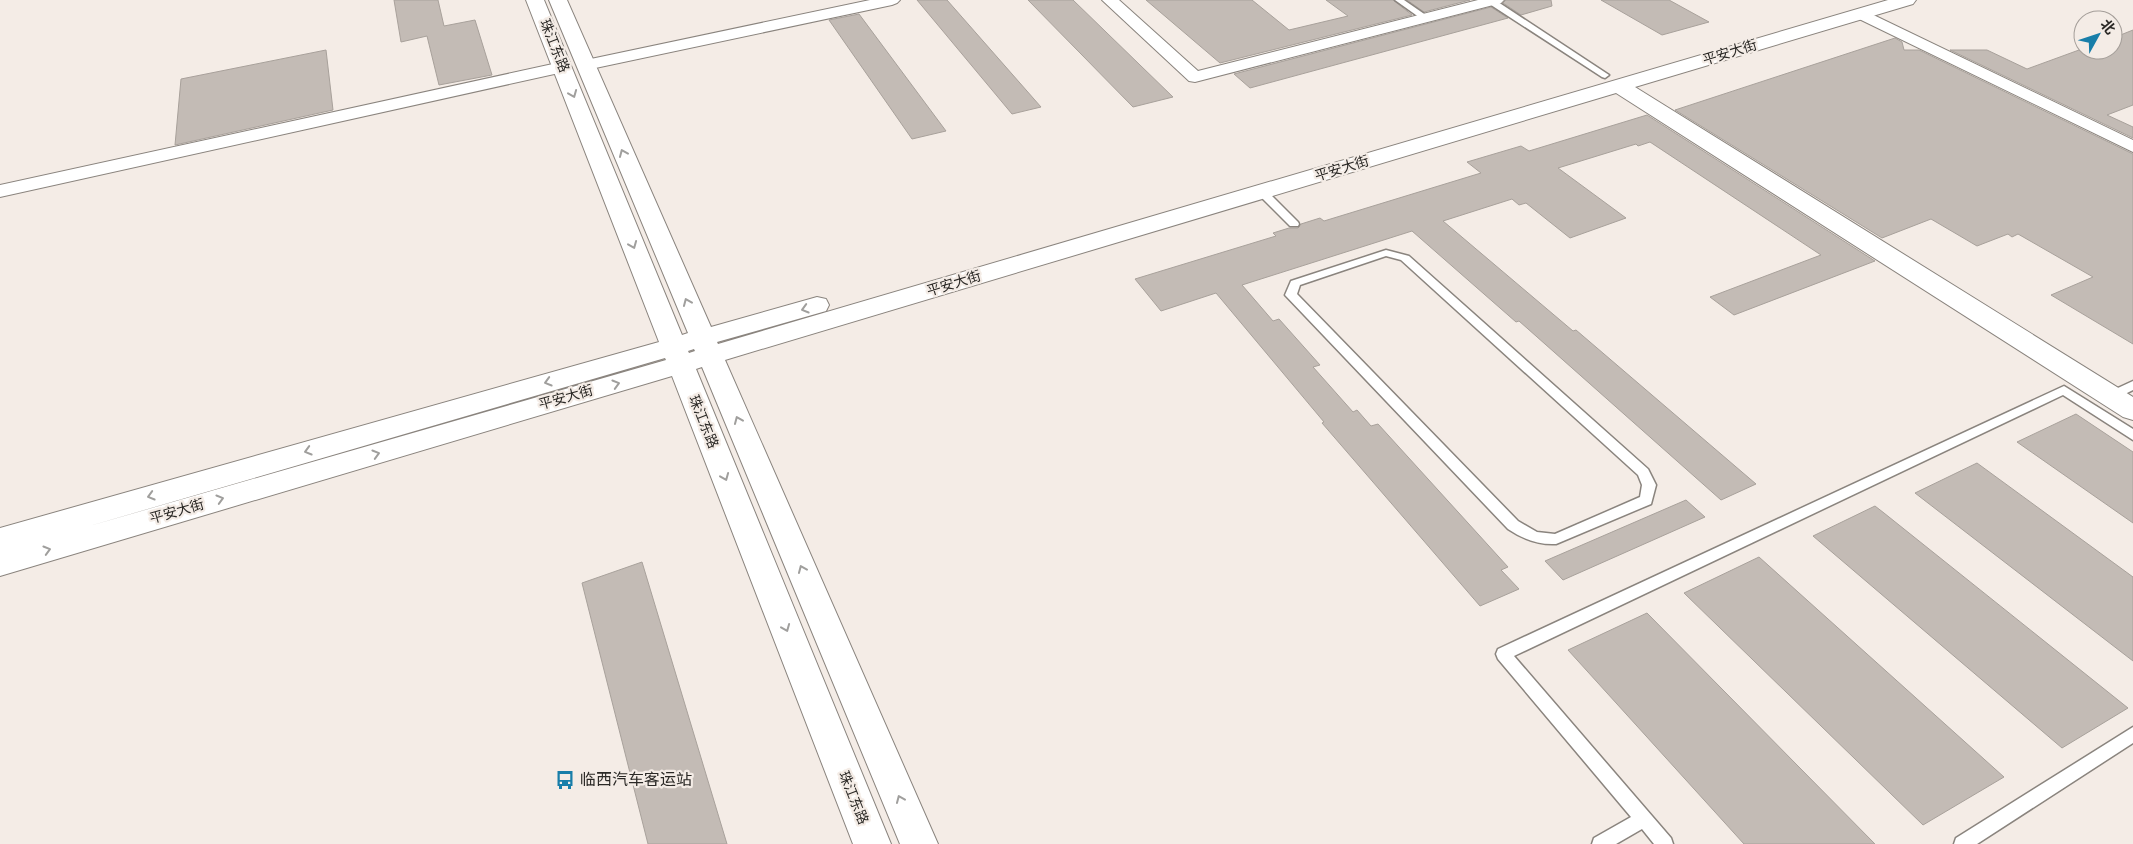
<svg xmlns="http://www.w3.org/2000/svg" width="2133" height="844" font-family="'Source Sans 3','Noto Sans SC',sans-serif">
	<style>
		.building { fill: #c3bbb5; stroke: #a8a19b }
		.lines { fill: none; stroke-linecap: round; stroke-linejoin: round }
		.lane-casing { stroke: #8a847e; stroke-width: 3 }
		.street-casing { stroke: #8a847e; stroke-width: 2 }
		.secondary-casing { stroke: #8a847e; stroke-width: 2 }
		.lane { fill: #fff; fill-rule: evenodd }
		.street { fill: #fff; fill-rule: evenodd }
		.secondary { fill: #fff; fill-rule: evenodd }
		.oneway { stroke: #a09f9d }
		.labels { text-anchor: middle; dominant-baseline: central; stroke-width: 4.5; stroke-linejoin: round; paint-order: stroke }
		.street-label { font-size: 14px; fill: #2b2926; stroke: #f4ece6 }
		.near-poi-label { font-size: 16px; fill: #2b2926; stroke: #f4ece6; text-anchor: start }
	</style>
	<rect width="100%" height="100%" fill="#f4ece6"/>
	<!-- building -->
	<path class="building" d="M394,0H438L444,26L475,20L492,75L439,85L427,36L401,42Z
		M917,0H947L1041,107L1012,114Z
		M1028,0H1073L1173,97L1133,107Z
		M1146,0H1252L1289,30L1348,16L1326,0H1393L1412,15L1220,63Z
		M1407,0H1470L1424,12Z
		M1506,0H1551L1552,6L1521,15L1503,3Z
		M1601,0H1669L1709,22L1662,35Z
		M1491,7L1508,18L1250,88L1234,74Z
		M859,14L946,131L912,139L829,20Z
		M2133,30V105L2107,115L2133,127V138L1950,50H1987L2027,69L2079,50H2113V38Z
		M1895,38L1902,42L1904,50H1919L2133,154V344L2051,295L2093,277L2018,234L2012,237L2008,234L1977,246L1931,219L1882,238L1675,110Z
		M326,50L333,110L175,145L181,79Z
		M1647,115L1875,261L1734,315L1710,297L1821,255L1650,142L1638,146L1636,144L1558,168L1626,218L1570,238L1526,203L1519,205L1512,199L1443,221L1573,331L1576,330L1756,484L1721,500L1519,321L1516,322L1412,231L1242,285L1273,321L1279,319L1320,365L1313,367L1353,412L1357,410L1371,426L1378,424L1508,567L1501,570L1519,589L1480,606L1322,423L1324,422L1216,293L1161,311L1135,279L1276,236L1273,233L1289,228H1298L1301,224L1320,218L1324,221L1481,173L1467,162L1521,146L1529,151Z
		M2076,414L2133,452V523L2017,442Z
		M1977,463L2133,577V661L1915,493Z
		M1686,500L1705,517L1563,580L1545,561Z
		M1875,506L1884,513L2128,708L2062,748L1813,536Z
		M1759,557L2004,777L1923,825L1684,593Z
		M642,562L727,844H648L582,583Z
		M1647,613L1875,844H1744L1568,650Z"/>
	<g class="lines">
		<!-- lane casing -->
		<g class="lane-casing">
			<path id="lane" d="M1395,0H1404L1430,18L1423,20Z
				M1488,0H1495L1609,75L1605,78L1602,77L1488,3Z
				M1263,190L1267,191L1298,222L1299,224L1298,226H1290L1259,195L1258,193Z
				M1386,250L1409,256L1648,469L1656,485L1651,504L1556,544C1538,545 1523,539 1508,529L1285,295L1291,281ZM1386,256L1401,260L1638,475L1642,485L1640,497L1555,534L1537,532L1518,521L1297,294L1300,285Z
				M2133,381V390L2115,399H2107L2105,396L2107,393Z
				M2064,386L2133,429V440L2063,395L1514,656L1671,838L1673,844H1654L1642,829L1616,844H1592L1594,838L1631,817L1498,659L1496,654L1498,649Z
				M2133,727V743L1977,844H1954L1956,838Z"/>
		</g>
		<!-- street casing -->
		<g class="street-casing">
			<path id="street" d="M870,0H900L897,3L892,5L586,70L580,69L578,65L580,61L586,60Z
				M1102,0H1119L1198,71L1478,0H1504L1501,3L1195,82L1189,81Z
				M1861,9L2133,140V152L1855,17L1853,14L1855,11Z
				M562,62L568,63L570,67L568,71L0,197V185Z"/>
		</g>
		<!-- secondary casing -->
		<g class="secondary-casing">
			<path id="secondary" d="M526,0H544L682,335L688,333L549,0H567L711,327L817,297L826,299L829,305L826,311L717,342L718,344L1888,0H1916L1913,4L1635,87L2133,397V420L2123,417L1616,93L725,360L938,844H900L702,367L696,369L891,844H853L672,376L0,576V528L659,342ZM694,349L695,351L689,353L688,351ZM665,358L666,360L86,527Z"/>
		</g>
		<!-- lane -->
		<use href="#lane" class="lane"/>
		<!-- street -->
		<use href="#street" class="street"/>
		<!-- secondary -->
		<use href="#secondary" class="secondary"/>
	</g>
	<!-- one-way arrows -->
	<defs><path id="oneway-chevron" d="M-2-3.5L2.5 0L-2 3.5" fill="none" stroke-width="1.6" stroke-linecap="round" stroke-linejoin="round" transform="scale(1.25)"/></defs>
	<g class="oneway">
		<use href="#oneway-chevron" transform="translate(573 94) rotate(68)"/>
		<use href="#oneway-chevron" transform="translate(623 153) rotate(-113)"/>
		<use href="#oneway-chevron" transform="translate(633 245) rotate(68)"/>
		<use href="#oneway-chevron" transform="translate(687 302) rotate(-113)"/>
		<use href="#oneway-chevron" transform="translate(805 309) rotate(164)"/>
		<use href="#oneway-chevron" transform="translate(548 382) rotate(164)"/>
		<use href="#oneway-chevron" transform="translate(616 384) rotate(-16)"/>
		<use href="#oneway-chevron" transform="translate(738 420) rotate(-113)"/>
		<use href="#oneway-chevron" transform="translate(308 451) rotate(164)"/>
		<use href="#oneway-chevron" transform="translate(376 454) rotate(-16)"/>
		<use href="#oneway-chevron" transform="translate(725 477) rotate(68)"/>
		<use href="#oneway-chevron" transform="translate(151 496) rotate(164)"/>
		<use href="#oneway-chevron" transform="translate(220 499) rotate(-16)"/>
		<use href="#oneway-chevron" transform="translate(47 550) rotate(-16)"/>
		<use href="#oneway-chevron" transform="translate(802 569) rotate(-113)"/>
		<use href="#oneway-chevron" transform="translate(786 628) rotate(68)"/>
		<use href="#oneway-chevron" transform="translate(900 799) rotate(-113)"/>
	</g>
	<!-- icons -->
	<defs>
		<g id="bus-bare" transform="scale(1.5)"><path d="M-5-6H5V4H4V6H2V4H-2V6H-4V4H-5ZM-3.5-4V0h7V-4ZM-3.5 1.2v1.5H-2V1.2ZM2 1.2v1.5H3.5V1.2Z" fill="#187ea9" stroke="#f4ece6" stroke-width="2.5" paint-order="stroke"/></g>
	</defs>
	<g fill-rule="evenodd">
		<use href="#bus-bare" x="565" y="780"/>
	</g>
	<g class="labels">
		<!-- street labels -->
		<g class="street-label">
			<text transform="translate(554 46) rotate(68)">珠江东路</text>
			<text transform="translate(1730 53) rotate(-17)">平安大街</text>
			<text transform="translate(1342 169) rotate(-17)">平安大街</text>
			<text transform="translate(954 284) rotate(-17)">平安大街</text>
			<text transform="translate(566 398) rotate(-16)">平安大街</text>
			<text transform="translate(703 422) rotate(68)">珠江东路</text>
			<text transform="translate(177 512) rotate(-16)">平安大街</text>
			<text transform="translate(853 798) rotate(68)">珠江东路</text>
		</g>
		<!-- near-poi labels -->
		<g class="near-poi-label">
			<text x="580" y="780">临西汽车客运站</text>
		</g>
	</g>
	<!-- north arrow -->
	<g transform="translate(2098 35) rotate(50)"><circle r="24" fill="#f4ece6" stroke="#a49e99"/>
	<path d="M0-4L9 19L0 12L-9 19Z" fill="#187ea9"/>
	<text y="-8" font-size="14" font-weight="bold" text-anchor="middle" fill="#2b2926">北</text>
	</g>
</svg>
